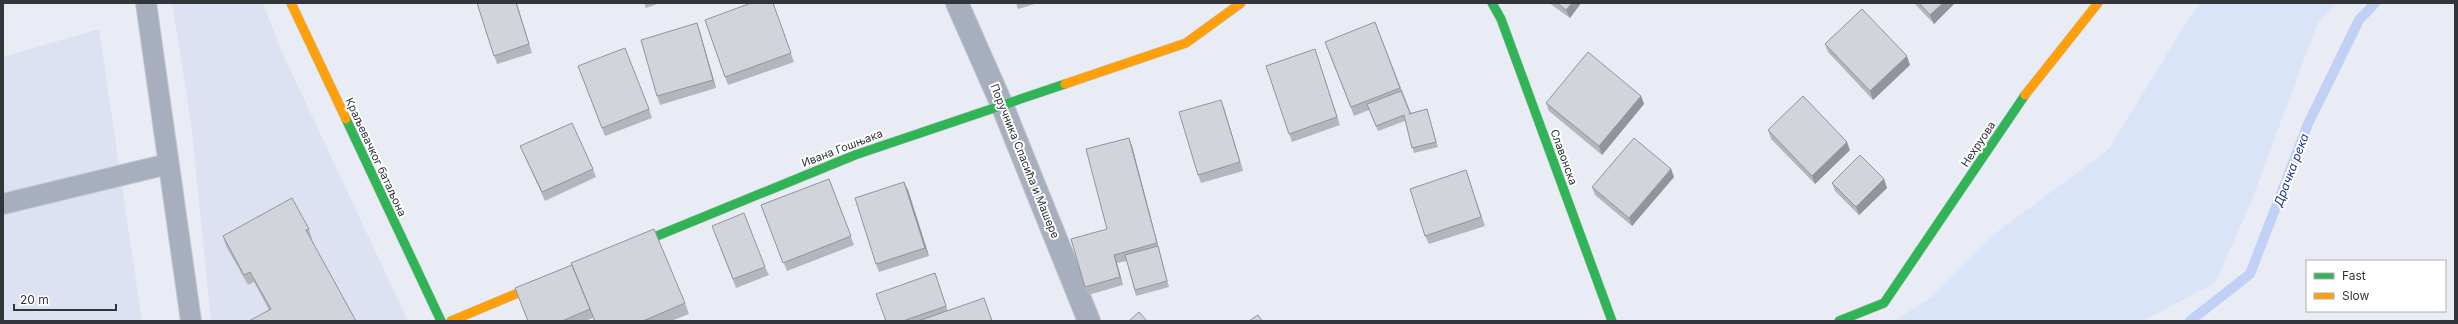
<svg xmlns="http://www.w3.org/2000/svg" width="2458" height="324" font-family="Inter,sans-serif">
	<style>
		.built { fill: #dce2f1 }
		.green { fill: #dae4f9 }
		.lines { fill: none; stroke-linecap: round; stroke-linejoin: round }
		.stream { stroke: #c0d1f5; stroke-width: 10 }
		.lane-casing { stroke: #c5c8ce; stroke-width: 22 }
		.street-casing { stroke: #c5c8ce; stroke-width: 24 }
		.fast-casing { stroke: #c5c8ce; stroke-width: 10 }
		.slow-casing { stroke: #c5c8ce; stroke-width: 10 }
		.lane { stroke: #a7aebe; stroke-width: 20 }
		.street { stroke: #a7aebe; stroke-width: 22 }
		.fast { stroke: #30b455; stroke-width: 9 }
		.slow { stroke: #ff9f0a; stroke-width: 9 }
		.wall { fill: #b4b6bb }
		.shaded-wall { fill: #929499 }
		.building { fill: #d1d4da; stroke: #929499 }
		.labels { text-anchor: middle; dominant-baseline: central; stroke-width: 4; stroke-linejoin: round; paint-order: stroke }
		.street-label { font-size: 11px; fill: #32353a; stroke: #fff }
		.water-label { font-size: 12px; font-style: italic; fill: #193690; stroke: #fff }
	</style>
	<rect width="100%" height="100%" fill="#e9ecf4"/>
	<!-- built -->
	<path class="built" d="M172,3H263L281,50L408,321H211L191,123Z
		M99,29L142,321H3V57Z"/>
	<!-- green -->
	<path class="green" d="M2201,3H2338L2318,22L2251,202L2215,283L2142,321H1894L1932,297L1997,232L2109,149L2190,16Z"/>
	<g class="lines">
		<!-- stream -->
		<path class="stream" d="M2190,321L2250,274L2308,124L2359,20L2375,3"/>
		<!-- lane casing -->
		<g class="lane-casing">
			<path id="lane" d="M146,3L191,321
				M3,204L168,164"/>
		</g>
		<!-- street casing -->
		<g class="street-casing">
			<path id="street" d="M957,3L1002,105L1089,321"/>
		</g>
		<!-- fast casing -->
		<g class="fast-casing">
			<path id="fast" d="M1492,3L1501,19L1612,321
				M346,119L441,321
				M630,247L855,155L1065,84
				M1839,321L1884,303L2025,95"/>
		</g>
		<!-- slow casing -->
		<g class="slow-casing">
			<path id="slow" d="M291,3L346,119
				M1065,84L1186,43L1241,3
				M2025,95L2098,3
				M451,321L544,282"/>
		</g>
		<!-- lane -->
		<use href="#lane" class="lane"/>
		<!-- street -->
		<use href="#street" class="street"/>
		<!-- fast -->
		<use href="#fast" class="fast"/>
		<!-- slow -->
		<use href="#slow" class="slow"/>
	</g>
	<!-- wall -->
	<path class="wall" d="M477,3H517L532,53L497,64Z
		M644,3H660L646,8Z
		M773,3L794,62L728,85L705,20Z
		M1016,3H1038L1018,9Z
		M1549,3H1581L1570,18Z
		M1914,3H1955L1934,24Z
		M1375,22L1411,113L1427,109L1438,147L1414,153L1405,121L1378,131L1369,110L1354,116L1328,50Z
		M697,23L700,32L716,88L660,105L657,96Z
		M1825,44L1910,65L1873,100L1828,52Z
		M1315,49L1340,125L1292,142L1266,66Z
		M578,66L649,109L652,118L605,136Z
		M1641,96L1644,104L1602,155L1549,111L1546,103Z
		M1224,108L1243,171L1201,183L1198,175Z
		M1768,130L1850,150L1815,184L1771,139Z
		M520,146L593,169L596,177L545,201L524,155Z
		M1132,146L1169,287L1136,296L1127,261L1117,263L1123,285L1088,295L1085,287L1107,229Z
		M1671,169L1674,177L1632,226L1595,195L1592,187Z
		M1466,170L1485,226L1429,244L1425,236Z
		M829,179L854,245L787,271L761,205Z
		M1884,179L1887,188L1859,215L1835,191L1832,183Z
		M908,190L929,256L879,272L876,264Z
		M309,229L312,239L311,240L356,321L269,310L254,282L248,285L226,246L223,236Z
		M715,234L765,267L769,275L736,288Z
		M572,265L685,303L689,314L671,321H594L593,317V318L585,321H528L515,288Z
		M935,273L948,311L992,321H886Z"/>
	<!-- shaded-wall -->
	<path class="shaded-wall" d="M1572,3H1581L1570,18L1566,10Z
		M1943,3H1955L1934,24L1930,15Z
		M697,23L700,32L716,88L713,80Z
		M1907,56L1910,65L1873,100L1870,91Z
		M1641,96L1644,104L1602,155L1599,146Z
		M1221,100L1224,108L1243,171L1240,162Z
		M1129,138L1132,146L1169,287L1157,243Z
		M1847,142L1850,150L1815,184L1812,176Z
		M1671,169L1674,177L1632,226L1629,218Z
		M1884,179L1887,188L1859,215L1856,207Z
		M904,182L908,190L929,256L925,248Z
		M1114,255L1117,263L1123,285L1120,277Z"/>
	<!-- building -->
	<path class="building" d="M477,3H516L529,44L494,56Z
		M751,3H773L791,53L725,77L705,20Z
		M1557,3H1572L1566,10Z
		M1919,3H1943L1930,15Z
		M1862,9L1907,56L1870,91L1825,44Z
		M1375,22L1400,88L1351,107L1325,42Z
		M697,23L713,80L657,96L641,40Z
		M625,48L649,109L602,128L578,66Z
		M1315,49L1337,117L1289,134L1266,66Z
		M1588,52L1641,96L1599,146L1546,103Z
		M1401,91L1410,113L1409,114L1427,109L1436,142L1412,148L1404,115L1376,126L1367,104Z
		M1803,96L1847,142L1812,176L1768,130Z
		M1221,100L1240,162L1198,175L1179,112Z
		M572,123L593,169L542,192L520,146Z
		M1129,138L1157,243L1114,255L1120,277L1085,287L1071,239L1107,229L1086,149Z
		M1634,138L1671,169L1629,218L1592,187Z
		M1860,155L1884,179L1856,207L1832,183Z
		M1466,170L1481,217L1425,236L1410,189Z
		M829,179L851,236L783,263L761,205Z
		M904,182L925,248L876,264L855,198Z
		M292,198L309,229L306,230L356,321H249L271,309L250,272L244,275L223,236Z
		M744,213L765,267L733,279L712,226Z
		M654,229L685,303L643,321H595L571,263Z
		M1158,246L1167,281L1135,290L1125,255Z
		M572,265L590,309L562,321H528L515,288Z
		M935,273L946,306L903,321H886L876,294Z
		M984,298L992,321H921V320Z
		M1139,312L1147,321H1129Z
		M1258,315L1262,321H1249Z"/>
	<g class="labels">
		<!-- street labels -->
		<g class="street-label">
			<text transform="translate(1978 144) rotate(-56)">Нехруова</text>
			<text transform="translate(842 148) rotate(-21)">Ивана Гошњака</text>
			<text transform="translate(376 157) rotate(65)">Краљевачког батаљона</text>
			<text transform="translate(1564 157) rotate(70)">Славонска</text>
			<text transform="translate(1025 161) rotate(68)">Поручника Спасића и Машере</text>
		</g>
		<!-- water labels -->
		<g class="water-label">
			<text transform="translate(2291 170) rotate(-69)">Драчка река</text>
		</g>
	</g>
	<!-- border -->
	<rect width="2458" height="324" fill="none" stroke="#32353a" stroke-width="8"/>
	<!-- legend -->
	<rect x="2306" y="260" width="140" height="52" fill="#ffffff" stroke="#adaeb0"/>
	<rect x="2314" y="273" width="20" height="6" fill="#30b455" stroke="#adaeb0"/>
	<text x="2342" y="280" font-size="12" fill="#32353a">Fast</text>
	<rect x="2314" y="293" width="20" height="6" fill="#ff9f0a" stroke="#adaeb0"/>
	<text x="2342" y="300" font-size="12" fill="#32353a">Slow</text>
	<!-- scale -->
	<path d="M14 304v6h102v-6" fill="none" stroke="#32353a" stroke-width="2"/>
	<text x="20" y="304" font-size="12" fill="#32353a" stroke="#ffffff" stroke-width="3" paint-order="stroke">20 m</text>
</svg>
